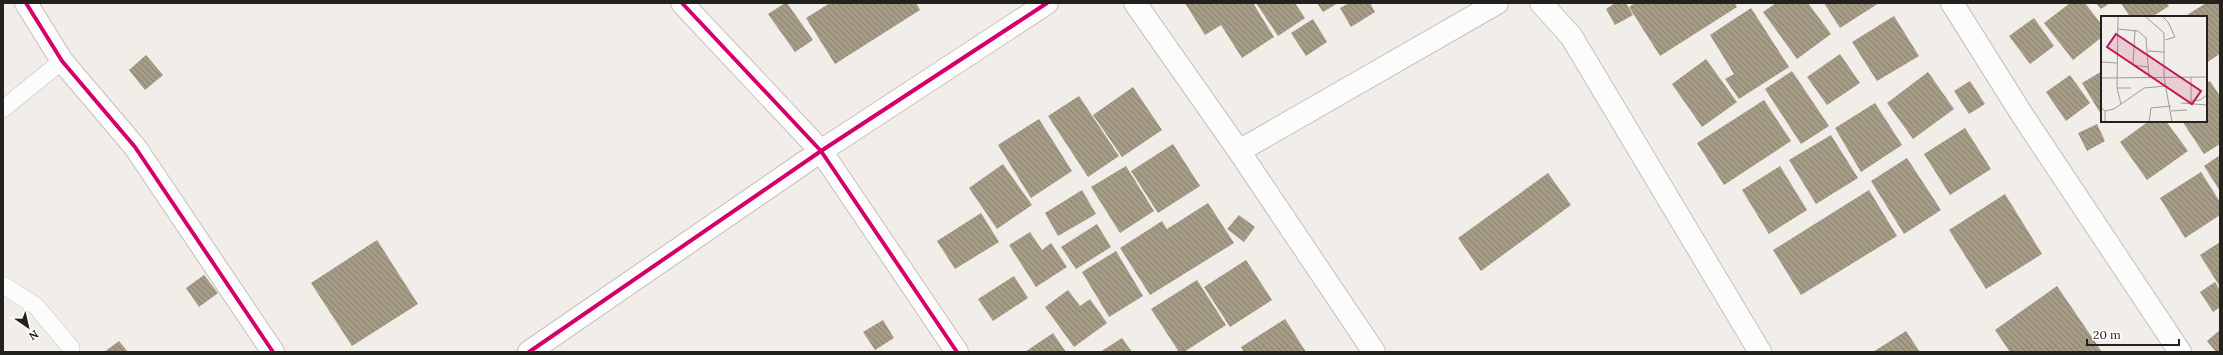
<svg xmlns="http://www.w3.org/2000/svg" width="2223" height="355" font-family="Lora,serif">
	<style>
		.building { fill: url(#building-back-hatch) }
		.lines { fill: none; stroke-linecap: round; stroke-linejoin: round }
		.service-casing { stroke: #c4c1bd; stroke-width: 18 }
		.minor-casing { stroke: #c4c1bd; stroke-width: 24 }
		.tertiary-casing { stroke: #c4c1bd; stroke-width: 24 }
		.service { stroke: #fdfcfc; stroke-width: 17 }
		.minor { stroke: #fdfcfc; stroke-width: 22 }
		.tertiary { stroke: #fdfcfc; stroke-width: 22 }
		.cycleway-casing { stroke: #fff; stroke-width: 6 }
		.cycleway { stroke: #d6006c; stroke-width: 4 }
		.inset-road { fill: none; stroke: #9f9b97; stroke-width: 1 }
		.view { fill: #c2185b; fill-opacity: 0.15; stroke: #c2185b; stroke-width: 2 }
		.inset-edge { fill: none; stroke: #23211d; stroke-width: 2 }
	</style>
	<defs>
		<pattern id="building-back-hatch" width="6" height="6" patternUnits="userSpaceOnUse"><rect width="6" height="6" fill="#a69c86"/><path d="M-1 5l2 2M0 0l6 6M5-1l2 2" fill="none" stroke="#877f6d"/></pattern>
	</defs>
	<rect width="100%" height="100%" fill="#f1ede8"/>
	<!-- building -->
	<path class="building" d="M785,3H787L813,40L795,52L768,14Z
		M830,3H916L920,10L835,64L806,18Z
		M1185,3H1253L1274,37L1242,58L1221,25L1205,35Z
		M1256,3H1295L1305,18L1278,36Z
		M1317,3H1338L1323,12Z
		M1349,3H1370L1375,12L1351,27L1340,8Z
		M1615,3H1626L1633,15L1615,25L1606,9Z
		M1635,3H1735L1737,7L1660,56L1629,7Z
		M1776,3H1808L1831,34L1797,59L1763,12Z
		M1824,3H1879L1840,28Z
		M2070,3H2085L2102,25V37L2073,60L2044,23Z
		M2096,3H2110L2101,9Z
		M2121,3H2167L2169,6L2152,17H2130Z
		M2206,3H2220V54L2206,63V17H2184Z
		M1751,8L1789,67L1739,99L1725,79L1734,74L1710,35Z
		M1894,16L1919,56L1877,81L1852,42Z
		M2034,18L2054,46L2030,64L2009,36Z
		M1313,19L1327,42L1306,56L1291,33Z
		M1840,54L1860,83L1827,105L1807,77Z
		M146,55L163,75L145,90L129,70Z
		M1706,59L1737,102L1702,127L1672,84Z
		M1792,71L1829,126L1801,144L1765,89Z
		M2102,71V116L2082,83Z
		M1928,72L1954,109L1913,139L1887,103Z
		M2070,75L2090,103L2066,121L2046,92Z
		M1970,81L1985,104L1969,114L1954,91Z
		M2210,81L2220,96V144L2204,154L2182,121H2206V83Z
		M1133,87L1162,130L1122,157L1093,115Z
		M1079,96L1119,156L1088,177L1048,116Z
		M1764,100L1791,141L1724,185L1697,143Z
		M1875,103L1902,145L1861,172L1835,128Z
		M1039,119L1072,171L1031,198L998,145Z
		M2149,121H2166L2188,151L2147,180L2120,142Z
		M2097,124L2105,141L2087,151L2078,133Z
		M1965,128L1991,169L1950,195L1924,154Z
		M1831,135L1858,178L1816,204L1789,160Z
		M1173,144L1200,186L1158,213L1131,171Z
		M2220,155V191L2204,166Z
		M1907,158L1941,210L1904,234L1871,181Z
		M1003,164L1032,205L997,229L969,188Z
		M1126,166L1154,211L1120,233L1091,187Z
		M1780,166L1807,210L1769,234L1742,190Z
		M2201,172L2220,202V215L2185,238L2160,198Z
		M1548,173L1571,205L1481,271L1458,238Z
		M1082,190L1096,214L1058,236L1045,213Z
		M1869,190L1897,236L1801,295L1773,250Z
		M2005,194L2042,254L1986,289L1949,230Z
		M1208,203L1234,243L1150,295L1120,248L1162,221L1167,229Z
		M981,213L999,242L955,269L937,241Z
		M1239,215L1255,227L1244,242L1227,229Z
		M1097,224L1111,247L1076,269L1061,247Z
		M1030,232L1042,250L1051,243L1067,267L1036,287L1009,245Z
		M377,240L418,304L352,346L311,283Z
		M2220,242V287L2200,255Z
		M1116,251L1143,296L1109,317L1082,272Z
		M1246,260L1272,300L1230,327L1204,287Z
		M204,275L218,293L199,307L186,288Z
		M1014,276L1028,298L993,321L978,299Z
		M1197,280L1226,325L1184,352H1179L1151,309Z
		M2215,282L2220,290V307L2213,312L2200,292Z
		M2057,286L2102,352H2010L1995,330Z
		M1068,290L1080,306L1090,299L1107,323L1074,347L1045,307Z
		M1285,319L1306,352H1244L1241,347Z
		M883,320L894,338L875,350L863,332Z
		M2220,330V352H2216L2207,341Z
		M1906,331L1920,352H1873Z
		M1053,333L1066,352H1025Z
		M1122,338L1132,352H1100Z
		M119,341L128,352H104Z"/>
	<g class="lines">
		<!-- service casing -->
		<g class="service-casing">
			<path id="service" d="M3,109L62,61
				M3,285L36,306L71,348"/>
		</g>
		<!-- minor casing -->
		<g class="minor-casing">
			<path id="minor" d="M26,3L62,61L135,147L273,352
				M682,3L821,151L957,352
				M1135,3L1239,151L1374,352
				M1541,3L1571,36L1760,352
				M1952,3L2021,113L2180,352
				M1239,151L1497,3"/>
		</g>
		<!-- tertiary casing -->
		<g class="tertiary-casing">
			<path id="tertiary" d="M529,352L821,151L1047,3"/>
		</g>
		<!-- service -->
		<use href="#service" class="service"/>
		<!-- minor -->
		<use href="#minor" class="minor"/>
		<!-- tertiary -->
		<use href="#tertiary" class="tertiary"/>
		<!-- cycleway casing -->
		<g class="cycleway-casing">
			<path id="cycleway" d="M26,3L62,61L135,147L273,352
				M682,3L821,151L957,352
				M529,352L821,151L1047,3"/>
		</g>
		<!-- cycleway -->
		<use href="#cycleway" class="cycleway"/>
	</g>
	<!-- overview -->
	<g transform="translate(2101 16)">
		<rect width="106" height="106" fill="#f1ede8"/>
		<path class="inset-road" d="M17,0L16,72L20,88M44,0L63,17V61L71,106M61,0L67,6L74,21L64,24M17,13L37,15L45,22L48,61M34,14L32,49L47,51M0,16V0M47,35L63,36M0,46L16,47M90,61V89M0,62L106,61M16,72H30M90,85L99,84L106,79M80,87L106,89M0,92L4,95V106M4,95L13,93L43,72L65,70M70,95L86,94M48,106L50,92L70,90"/>
		<path class="view" d="M15,18L100,75L91,88L6,31Z"/>
		<rect width="106" height="106" class="inset-edge"/>
	</g>
	<!-- border -->
	<rect width="2223" height="355" fill="none" stroke="#23211d" stroke-width="8"/>
	<!-- north arrow -->
	<g transform="translate(28 327) rotate(146)" stroke="#ffffff" stroke-width="3" paint-order="stroke">
	<path d="M0-3L7 15L0 10L-7 15Z" fill="#23211d"/>
	<text y="-6" font-size="11" font-weight="bold" text-anchor="middle" fill="#23211d">N</text>
	</g>
	<!-- scale -->
	<path d="M2087 339v6h92v-6" fill="none" stroke="#23211d" stroke-width="2"/>
	<text x="2093" y="339" font-size="12" fill="#23211d" stroke="#ffffff" stroke-width="3" paint-order="stroke">20 m</text>
</svg>
